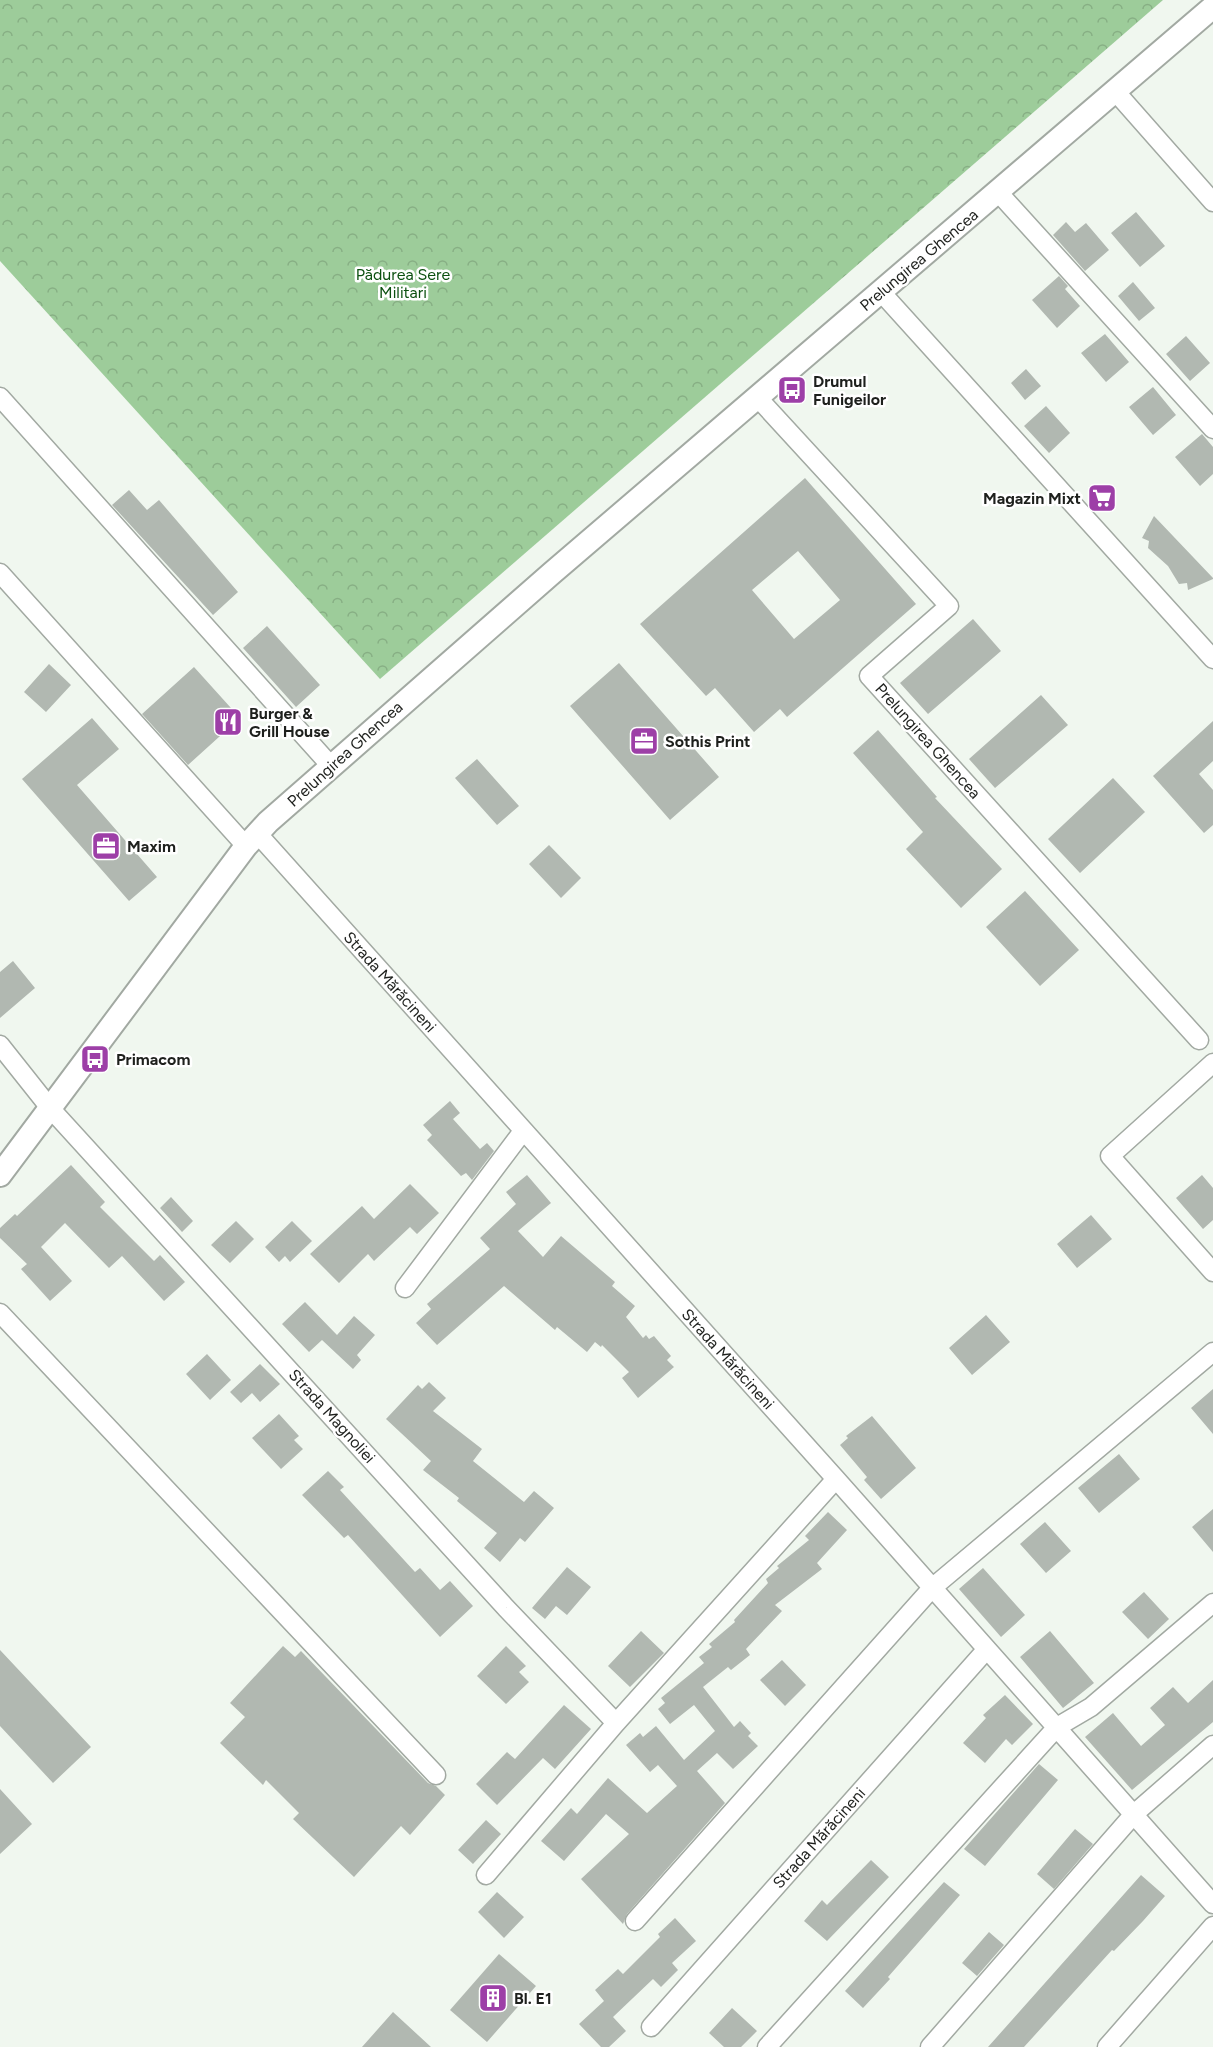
<svg xmlns="http://www.w3.org/2000/svg" width="1213" height="2047" font-family="Figtree,sans-serif">
	<style>
		.forest { fill: url(#forest-crowns) }
		.building { fill: #b1b8b1; fill-rule: evenodd }
		.lines { fill: none; stroke-linecap: round; stroke-linejoin: round }
		.minor-casing { stroke: #a2a9a2; stroke-width: 21 }
		.major-casing { stroke: #a2a9a2; stroke-width: 26 }
		.minor { stroke: #fff; stroke-width: 18 }
		.major { stroke: #fff; stroke-width: 22 }
		.labels { text-anchor: middle; dominant-baseline: central; stroke-width: 5; stroke-linejoin: round; paint-order: stroke }
		.street-label { font-size: 16px; fill: #1e201d; stroke: #fff }
		.park-label { font-size: 16px; fill: #0c5010; stroke: #fff }
		.poi-label { font-size: 16px; font-weight: bold; fill: #1e201d; stroke: #fff; text-anchor: start }
	</style>
	<defs>
		<pattern id="forest-crowns" width="20" height="18" patternUnits="userSpaceOnUse" patternTransform="scale(1.5)"><rect width="20" height="18" fill="#9dcc9a"/><path d="M2 6a3 3 0 1 1 6 0M12 15a3 3 0 1 1 6 0" fill="none" stroke="#87af84"/></pattern>
	</defs>
	<rect width="100%" height="100%" fill="#f0f7ef"/>
	<!-- forest -->
	<path class="forest" d="M0,0H1163L380,679L0,261Z"/>
	<!-- building -->
	<path class="building" d="M1136,212L1165,246L1140,267L1111,233Z
		M1066,222L1075,232L1086,223L1109,250L1085,271L1053,235Z
		M1059,276L1068,286L1065,289L1080,306L1057,328L1032,300Z
		M1133,282L1155,308L1139,321L1118,296Z
		M1105,334L1129,362L1106,382L1081,353Z
		M1186,336L1210,363L1190,381L1166,354Z
		M1026,369L1041,386L1025,400L1011,383Z
		M1153,387L1176,415L1153,435L1129,407Z
		M1046,406L1070,433L1049,453L1024,426Z
		M1202,434L1213,447V474L1200,486L1175,457Z
		M805,478L916,604L787,717L780,709L754,732L715,688L706,696L640,624ZM798,551L840,600L794,639L752,590Z
		M129,490L147,510L159,500L238,592L213,615L112,505Z
		M1154,516L1213,578V579L1188,590L1187,583L1179,584L1168,566L1148,548L1149,541L1142,538Z
		M973,619L1001,651L928,714L900,683Z
		M267,626L320,685L296,707L243,648Z
		M619,663L719,777L670,820L570,706Z
		M49,664L71,685L46,712L24,692Z
		M194,667L240,718L188,765L142,714Z
		M1041,695L1068,725L995,788L969,759Z
		M92,718L119,749L77,785L157,877L129,901L22,779Z
		M1213,721V761L1199,774L1213,790V825L1204,833L1153,776Z
		M878,730L937,797L935,798L1002,869L961,908L906,849L923,832L853,753Z
		M477,759L519,806L497,825L455,778Z
		M1113,778L1145,812L1080,873L1048,839Z
		M549,845L581,878L561,898L529,864Z
		M1025,891L1079,950L1040,986L986,927Z
		M13,961L35,988L0,1018V972Z
		M450,1101L460,1113L453,1119L480,1149L487,1143L494,1151L472,1180L466,1173L461,1176L427,1140L432,1135L423,1125Z
		M71,1165L105,1202L100,1207L154,1261L160,1255L185,1282L164,1301L122,1256L109,1268L65,1223L41,1247L72,1281L50,1301L21,1269L27,1264L0,1238V1228L15,1214L17,1216Z
		M527,1175L551,1203L518,1231L543,1257L561,1236L615,1282L612,1286L635,1306L626,1317L643,1338L646,1335L649,1339L654,1336L671,1356L667,1360L674,1367L638,1398L622,1378L629,1372L602,1345L601,1347L595,1342L587,1352L557,1327L555,1330L504,1286L437,1345L416,1323L431,1309L427,1304L490,1249L480,1238L516,1204L506,1192Z
		M1202,1175L1213,1188V1220L1203,1229L1176,1198Z
		M410,1184L439,1213L417,1234L410,1227L374,1261L368,1254L339,1283L310,1254L362,1206L374,1219Z
		M171,1197L193,1221L182,1232L160,1208Z
		M1091,1215L1112,1239L1077,1268L1057,1244Z
		M236,1221L254,1239L230,1263L211,1245Z
		M292,1221L312,1241L290,1262L285,1256L279,1262L265,1247Z
		M305,1302L337,1335L354,1316L375,1335L357,1355L361,1360L353,1369L322,1340L309,1352L282,1324Z
		M986,1315L1010,1342L972,1375L949,1348Z
		M207,1354L231,1380L210,1400L186,1374Z
		M260,1364L280,1384L260,1402L252,1393L241,1403L230,1392Z
		M429,1382L446,1398L433,1411L482,1449L473,1461L524,1502L534,1491L554,1508L525,1542L520,1538L500,1562L484,1548L497,1533L457,1501L459,1498L423,1470L431,1461L386,1419L418,1385L422,1389Z
		M1213,1389V1434L1191,1408Z
		M279,1414L299,1436L294,1440L303,1449L281,1469L252,1438Z
		M872,1416L916,1468L881,1499L864,1480L867,1477L840,1445L848,1438L846,1436Z
		M1119,1454L1140,1479L1099,1513L1078,1488Z
		M328,1471L344,1487L340,1490L415,1572L420,1568L440,1590L450,1581L473,1606L440,1637L348,1535L344,1538L302,1495Z
		M1213,1509V1552L1192,1527Z
		M828,1512L847,1530L817,1563L822,1569L775,1605L782,1611L746,1649L750,1655L731,1670L728,1667L703,1687L734,1727L740,1721L751,1733L748,1736L758,1746L733,1769L717,1753L697,1771L725,1803L627,1914L623,1924L581,1879L629,1834L606,1814L564,1861L541,1841L571,1808L577,1814L608,1778L647,1813L677,1786L658,1765L650,1772L626,1745L640,1733L643,1737L656,1726L684,1760L715,1731L694,1705L670,1724L658,1709L665,1703L661,1698L704,1663L699,1657L712,1647L709,1644L735,1622L734,1620L768,1583L766,1579L779,1568L777,1566L809,1540L805,1536Z
		M1045,1522L1071,1551L1046,1573L1020,1544Z
		M567,1567L591,1587L567,1615L556,1606L545,1619L532,1608Z
		M983,1568L1025,1615L1001,1637L959,1589Z
		M1144,1592L1169,1619L1148,1639L1122,1612Z
		M641,1631L664,1653L630,1687L608,1666Z
		M1050,1631L1094,1683L1063,1708L1020,1657Z
		M283,1646L295,1657L301,1651L428,1783L436,1786L445,1795L410,1835L401,1826L354,1877L293,1819L299,1813L266,1780L263,1785L220,1743L245,1717L230,1703Z
		M506,1646L526,1666L519,1672L529,1682L506,1704L477,1676Z
		M0,1650L91,1747L53,1783L0,1726Z
		M782,1660L806,1685L785,1706L760,1680Z
		M1213,1680V1722L1132,1790L1085,1737L1113,1713L1141,1746L1165,1725L1150,1708L1173,1687L1188,1703Z
		M1005,1695L1033,1724L1012,1745L1006,1739L985,1763L963,1743L986,1718L983,1715Z
		M564,1705L591,1729L555,1769L543,1758L497,1805L476,1784L507,1752L515,1759Z
		M1039,1764L1058,1780L985,1866L964,1849Z
		M0,1789L32,1824L0,1854Z
		M486,1820L501,1834L473,1864L458,1850Z
		M1075,1829L1093,1844L1054,1889L1037,1874Z
		M871,1860L889,1877L827,1941L804,1921L822,1900L827,1905Z
		M1141,1875L1165,1896L1143,1921L1114,1951L1112,1950L1024,2047H988Z
		M944,1882L960,1895L888,1977L890,1979L863,2008L845,1991Z
		M497,1892L524,1917L504,1938L478,1912Z
		M675,1918L696,1941L672,1963L678,1970L661,1987L653,1979L613,2017L626,2031L609,2047H601L579,2024L604,2001L595,1990L618,1969L623,1974L660,1937L658,1934Z
		M989,1932L1004,1945L977,1976L962,1963Z
		M499,1954L536,1986L487,2042L450,2010Z
		M732,2008L757,2031L741,2047H724L709,2033Z
		M393,2012L431,2047H362Z"/>
	<g class="lines">
		<!-- minor casing -->
		<g class="minor-casing">
			<path id="minor" d="M1115,91L1213,202
				M998,192L1213,429
				M881,292L1213,659
				M0,397L331,766
				M758,398L949,606L869,676L1199,1040
				M0,573L246,846
				M257,833L836,1479L1213,1904
				M0,1045L50,1108L506,1608L616,1723
				M1213,1063L1110,1156L1213,1272
				M405,1288L523,1131
				M0,1313L436,1775
				M486,1875L616,1723L836,1479
				M635,1921L932,1588L1213,1352
				M651,2027L987,1649
				M767,2047L1057,1727L1091,1707L1213,1603
				M930,2047L1134,1814L1213,1745
				M1107,2047L1213,1926"/>
		</g>
		<!-- major casing -->
		<g class="major-casing">
			<path id="major" d="M0,1175L246,846L268,822L552,573L1213,7"/>
		</g>
		<!-- minor -->
		<use href="#minor" class="minor"/>
		<!-- major -->
		<use href="#major" class="major"/>
	</g>
	<!-- icons -->
	<defs>
		<g id="bus-square" transform="scale(1.5)"><rect x="-9" y="-9" width="18" height="18" rx="4" fill="#9d3fa7" stroke="#fff"/><path d="M-5-6H5V4H4V6H2V4H-2V6H-4V4H-5ZM-3.5-4V0h7V-4ZM-3.5 1.2v1.5H-2V1.2ZM2 1.2v1.5H3.5V1.2Z" fill="#fff"/></g>
		<g id="supermarket-square" transform="scale(1.5)"><rect x="-9" y="-9" width="18" height="18" rx="4" fill="#9d3fa7" stroke="#fff"/><path d="M-6-5.5h2.5l.6 2H6L4.5 2H-2.5L-4.4-4H-6ZM-1.5 3.2a1.3 1.3 0 1 0 .1 0ZM3 3.2a1.3 1.3 0 1 0 .1 0Z" fill="#fff"/></g>
		<g id="restaurant-square" transform="scale(1.5)"><rect x="-9" y="-9" width="18" height="18" rx="4" fill="#9d3fa7" stroke="#fff"/><path d="M-5-6h1v4h1v-4h1v4h1v-4h1v5L-1.5 .5V6h-2V.5L-5-1ZM5-6V6H3V1.5H1.5Q1.5-4 5-6Z" fill="#fff"/></g>
		<g id="office-square" transform="scale(1.5)"><rect x="-9" y="-9" width="18" height="18" rx="4" fill="#9d3fa7" stroke="#fff"/><path d="M-6-3h4V-5.5h4V-3h4V5H-6ZM-1-4.5V-3h2v-1.5ZM-6 0V1H6V0Z" fill="#fff"/></g>
		<g id="building-square" transform="scale(1.5)"><rect x="-9" y="-9" width="18" height="18" rx="4" fill="#9d3fa7" stroke="#fff"/><path d="M-4-6H4V6H1V3H-1V6H-4ZM-2.5-4.3h1.7v1.8h-1.7ZM.8-4.3h1.7v1.8H.8ZM-2.5-1h1.7V.8h-1.7ZM.8-1h1.7V.8H.8Z" fill="#fff"/></g>
	</defs>
	<g fill-rule="evenodd">
		<use href="#bus-square" x="792" y="390"/>
		<use href="#supermarket-square" x="1102" y="498"/>
		<use href="#restaurant-square" x="228" y="722"/>
		<use href="#office-square" x="644" y="741"/>
		<use href="#office-square" x="106" y="846"/>
		<use href="#bus-square" x="95" y="1059"/>
		<use href="#building-square" x="493" y="1998"/>
	</g>
	<g class="labels">
		<!-- street labels -->
		<g class="street-label">
			<text transform="translate(919 260) rotate(-40)">Prelungirea Ghencea</text>
			<text transform="translate(928 741) rotate(48)">Prelungirea Ghencea</text>
			<text transform="translate(345 754) rotate(-42)">Prelungirea Ghencea</text>
			<text transform="translate(390 982) rotate(48)">Strada Mărăcineni</text>
			<text transform="translate(728 1359) rotate(48)">Strada Mărăcineni</text>
			<text transform="translate(332 1416) rotate(48)">Strada Magnoliei</text>
			<text transform="translate(819 1838) rotate(-48)">Strada Mărăcineni</text>
		</g>
		<!-- park labels -->
		<g class="park-label">
			<text x="403" y="274">Pădurea Sere<tspan x="403" dy="18">Militari</tspan></text>
		</g>
		<!-- poi labels -->
		<g class="poi-label">
			<text x="813" y="381">Drumul<tspan x="813" dy="18">Funigeilor</tspan></text>
			<text x="1081" y="498" text-anchor="end">Magazin Mixt</text>
			<text x="249" y="713">Burger &amp;<tspan x="249" dy="18">Grill House</tspan></text>
			<text x="665" y="741">Sothis Print</text>
			<text x="127" y="846">Maxim</text>
			<text x="116" y="1059">Primacom</text>
			<text x="514" y="1998">Bl. E1</text>
		</g>
	</g>
</svg>
